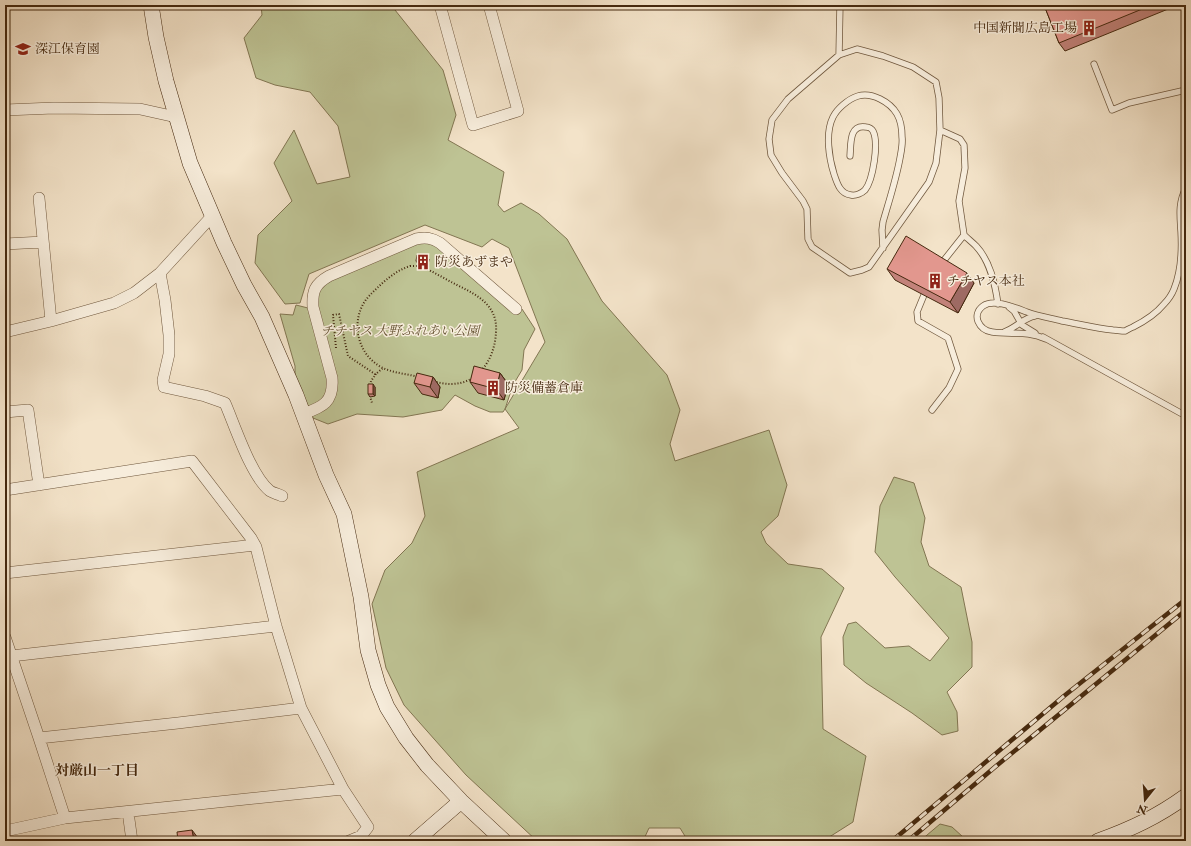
<svg xmlns="http://www.w3.org/2000/svg" width="1191" height="846" font-family="'IM FELL Double Pica','Noto Serif JP',serif">
	<style>
		.green { fill: #bec394; stroke: #827652 }
		.lines { fill: none; stroke-linecap: round; stroke-linejoin: round }
		.lane-casing { stroke: #70583e; stroke-width: 7 }
		.street-casing { stroke: #70583e; stroke-width: 12 }
		.secondary-casing { stroke: #45290f; stroke-width: 16 }
		.path { stroke: #45290f; stroke-width: 2; stroke-dasharray: 1 2; stroke-linecap: butt }
		.lane { stroke: #f7eddc; stroke-width: 5.5 }
		.street { stroke: #f7eddc; stroke-width: 11 }
		.secondary { stroke: #f7eddc; stroke-width: 15 }
		.rail-casing { stroke: #45290f; stroke-width: 4.5 }
		.rail { stroke: #f7eddc; stroke-width: 3; stroke-dasharray: 9; stroke-linecap: butt }
		.wall { fill: #c2827a; stroke: #45290f }
		.shaded-wall { fill: #9e6a63; stroke: #45290f }
		.building { fill: #e2978e; stroke: #45290f }
		.labels { text-anchor: middle; dominant-baseline: central; stroke-width: 3; stroke-linejoin: round; paint-order: stroke }
		.poi-label { font-size: 13px; fill: #45290f; stroke: #f7eddc; text-anchor: start }
		.park-label { font-size: 13px; font-style: italic; fill: #635030; stroke: #f7eddc }
		.neighbourhood-label { font-size: 14px; font-weight: bold; fill: #45290f; stroke: #f7eddc }
	</style>
	<rect width="100%" height="100%" fill="#f3e3c9"/>
	<filter id="stains"><feTurbulence type="fractalNoise" baseFrequency=".005" numOctaves="4"/><feColorMatrix values="0 0 0 0 .2 0 0 0 0 .09 0 0 0 0 .02 0 0 0 .5 -.17"/></filter>
	<radialGradient id="worn" r=".72"><stop offset=".6" stop-color="#630" stop-opacity="0"/><stop offset="1" stop-color="#630" stop-opacity=".3"/></radialGradient>
	<!-- green -->
	<path class="green" d="M261,5H391L443,70L456,115L448,140L504,172L498,205L504,212L521,203L539,214L567,239L602,301L667,375L680,410L670,444L675,461L769,430L787,485L778,516L761,532L766,543L788,564L822,569L844,588L821,637L823,729L866,756L853,822L823,841H688L680,828H649L643,841H537L466,775L404,705L386,668L372,604L385,570L412,543L425,516L417,472L519,428L505,409L503,412H490L475,406L455,395L442,410L403,417L357,414L328,424L313,418L295,376V366L280,314L293,315L296,305L308,308C307,290 311,281 327,272L415,234C426,232 433,233 443,239L519,306L522,309L535,329L524,350L522,370L513,385L505,409L545,342L509,248L492,239L482,247L425,225L309,274L300,303L285,304L255,263L258,235L292,201L274,163L294,130L317,184L350,177L338,126L310,92L275,85L256,78L244,38L262,15Z
		M894,477L914,483L925,518L921,542L929,566L961,587L972,642V667L947,692L957,712L958,731L942,735L912,713L866,683L844,665L843,637L848,624L856,622L885,648L909,646L930,661L949,638L895,577L875,552L880,506Z
		M940,824L952,827L963,837L960,841H920Z"/>
	<g class="lines">
		<!-- lane casing -->
		<g class="lane-casing">
			<path id="lane" d="M857,49L883,56L913,67L936,82L939,98L940,130L936,163L929,182L869,267L862,270L850,273L812,247L808,239L807,209L803,201L782,173L771,155L769,139L772,120L788,99L839,55Z
				M839,55L840,5
				M1094,64L1112,110L1129,103L1186,90
				M940,130L960,139L964,145L965,168L959,201L964,235C968,239 972,242 976,246C990,261 995,283 998,304
				M850,156C851,144 849,124 866,127C869,127 872,129 873,131C879,143 873,180 865,190C862,193 856,196 851,195C840,194 837,183 834,174C829,158 825,133 833,117C837,109 848,99 858,96C872,92 890,102 897,114C901,121 902,130 902,137C903,144 901,152 900,158C896,180 889,201 883,222L882,230L883,248
				M941,264L964,235
				M924,295L917,312L918,321L948,338L958,369L949,388L932,410
				M1009,307L1014,311L1022,325L1035,333
				M1004,332C1016,328 1023,318 1035,316
				M1043,337L1186,416
				M1046,339C1026,330 1012,335 992,332C979,330 971,315 983,306C994,298 1016,308 1027,312C1038,316 1050,318 1062,321C1079,324 1095,328 1113,330C1116,330 1121,331 1125,331C1127,330 1130,328 1133,327C1145,321 1155,315 1164,304C1168,300 1172,294 1174,289C1181,272 1182,250 1181,232C1180,216 1178,203 1186,188"/>
		</g>
		<!-- street casing -->
		<g class="street-casing">
			<path id="street" d="M440,5L473,125L518,111L489,5
				M5,110L54,108L140,109L176,117
				M39,198L51,321
				M5,244L43,242
				M160,273L165,300L169,335V354L163,380L164,387L205,396L225,403C235,426 251,476 270,491C273,493 278,494 282,496
				M5,332L51,321L114,303L134,293L160,273L213,215
				M5,412L28,410L39,485
				M303,414C323,407 334,402 332,378L313,307C312,291 315,284 329,276L416,239C426,237 432,238 440,243L516,309
				M5,490L192,461L251,538L256,547L276,626L301,708L343,789L368,827L361,836L349,841
				M5,573L255,545
				M5,637L39,738L65,818
				M11,656L276,626
				M39,738L178,723L301,708
				M128,812L132,841
				M5,831L65,818L343,789"/>
		</g>
		<!-- secondary casing -->
		<g class="secondary-casing">
			<path id="secondary" d="M151,5L156,37L166,81L190,163L224,243L244,285L262,317L296,395L326,475L344,514L361,597L368,650L378,685L387,707L406,738L427,765L461,801L504,841
				M415,841L461,801
				M1098,841C1131,829 1157,817 1186,796"/>
		</g>
		<!-- path -->
		<path class="path" d="M410,266H419L427,269C437,274 447,280 457,285C477,295 498,305 496,332C495,358 479,384 451,384C440,384 429,380 419,377C407,374 394,373 383,368C356,355 349,318 369,296C381,284 394,271 410,266Z
			M336,348L333,315L339,314L348,356L375,374L377,373L383,368
			M370,385L371,381L376,374
			M369,393L372,403"/>
		<!-- lane -->
		<use href="#lane" class="lane"/>
		<!-- street -->
		<use href="#street" class="street"/>
		<!-- secondary -->
		<use href="#secondary" class="secondary"/>
		<!-- rail casing -->
		<g class="rail-casing">
			<path id="rail" d="M892,841L1064,696L1186,599
				M908,841L995,767L1186,610"/>
		</g>
		<!-- rail -->
		<use href="#rail" class="rail"/>
	</g>
	<!-- wall -->
	<path class="wall" d="M1044,5H1178L1065,51L1059,43Z
		M429,259L428,265L418,264L416,261Z
		M887,269L974,283L958,313L895,280Z
		M500,373L508,384L504,400L478,393L470,382Z
		M433,377L440,387L438,398L422,394L414,383Z
		M375,387V396L370,397L368,394Z"/>
	<!-- shaded-wall -->
	<path class="shaded-wall" d="M427,257L429,259L428,265L426,263Z
		M967,273L974,283L958,313L950,302Z
		M500,373L508,384L504,400L496,389Z
		M433,377L440,387L438,398L430,387Z
		M373,384L375,387V396L373,394Z
		M192,830L198,838V841H194Z"/>
	<!-- building -->
	<path class="building" d="M1044,5H1152L1059,43Z
		M906,236L967,273L950,302L887,269Z
		M417,255L427,257L426,263L416,261Z
		M474,366L500,373L496,389L470,382Z
		M417,373L433,377L430,387L414,383Z
		M368,384H373V394H368Z
		M192,830L194,841H178L177,832Z"/>
	<!-- icons -->
	<defs>
		<g id="building-bare" transform="scale(1.2)"><path d="M-4-6H4V6H1V3H-1V6H-4ZM-2.5-4.3h1.7v1.8h-1.7ZM.8-4.3h1.7v1.8H.8ZM-2.5-1h1.7V.8h-1.7ZM.8-1h1.7V.8H.8Z" fill="#8f2418" stroke="#f7eddc" stroke-width="2.5" paint-order="stroke"/></g>
		<g id="school-bare" transform="scale(1.2)"><path d="M0-5L7-2L0 1L-7-2ZM-4 1L0 2.5L4 1V4Q0 6-4 4Z" fill="#8f2418" stroke="#f7eddc" stroke-width="2.5" paint-order="stroke"/></g>
	</defs>
	<g fill-rule="evenodd">
		<use href="#building-bare" x="1089" y="28"/>
		<use href="#school-bare" x="23" y="49"/>
		<use href="#building-bare" x="423" y="262"/>
		<use href="#building-bare" x="935" y="281"/>
		<use href="#building-bare" x="493" y="388"/>
	</g>
	<g class="labels">
		<!-- poi labels -->
		<g class="poi-label">
			<text x="1077" y="28" text-anchor="end">中国新聞広島工場</text>
			<text x="35" y="49">深江保育園</text>
			<text x="435" y="262">防災あずまや</text>
			<text x="947" y="281">チチヤス本社</text>
			<text x="505" y="388">防災備蓄倉庫</text>
		</g>
		<!-- park labels -->
		<g class="park-label">
			<text x="400" y="331">チチヤス 大野ふれあい公園</text>
		</g>
		<!-- neighbourhood labels -->
		<g class="neighbourhood-label">
			<text x="97" y="770">対厳山一丁目</text>
		</g>
	</g>
	<!-- margin -->
	<rect width="1191" height="846" fill="none" stroke="#f3e3c9" stroke-width="20"/>
	<rect x="6" y="6" width="1179" height="834" fill="none" stroke="#45290f" stroke-width="2"/>
	<rect x="10" y="10" width="1171" height="826" fill="none" stroke="#45290f"/>
	<!-- north arrow -->
	<g transform="translate(1145 800) rotate(197)" stroke="#f7eddc" stroke-width="3" paint-order="stroke">
	<path d="M0-3L7 15L0 10L-7 15Z" fill="#45290f"/>
	<text y="-6" font-size="11" font-weight="bold" text-anchor="middle" fill="#45290f">N</text>
	</g>
	<rect width="100%" height="100%" filter="url(#stains)"/>
	<rect width="100%" height="100%" fill="url(#worn)"/>
</svg>
